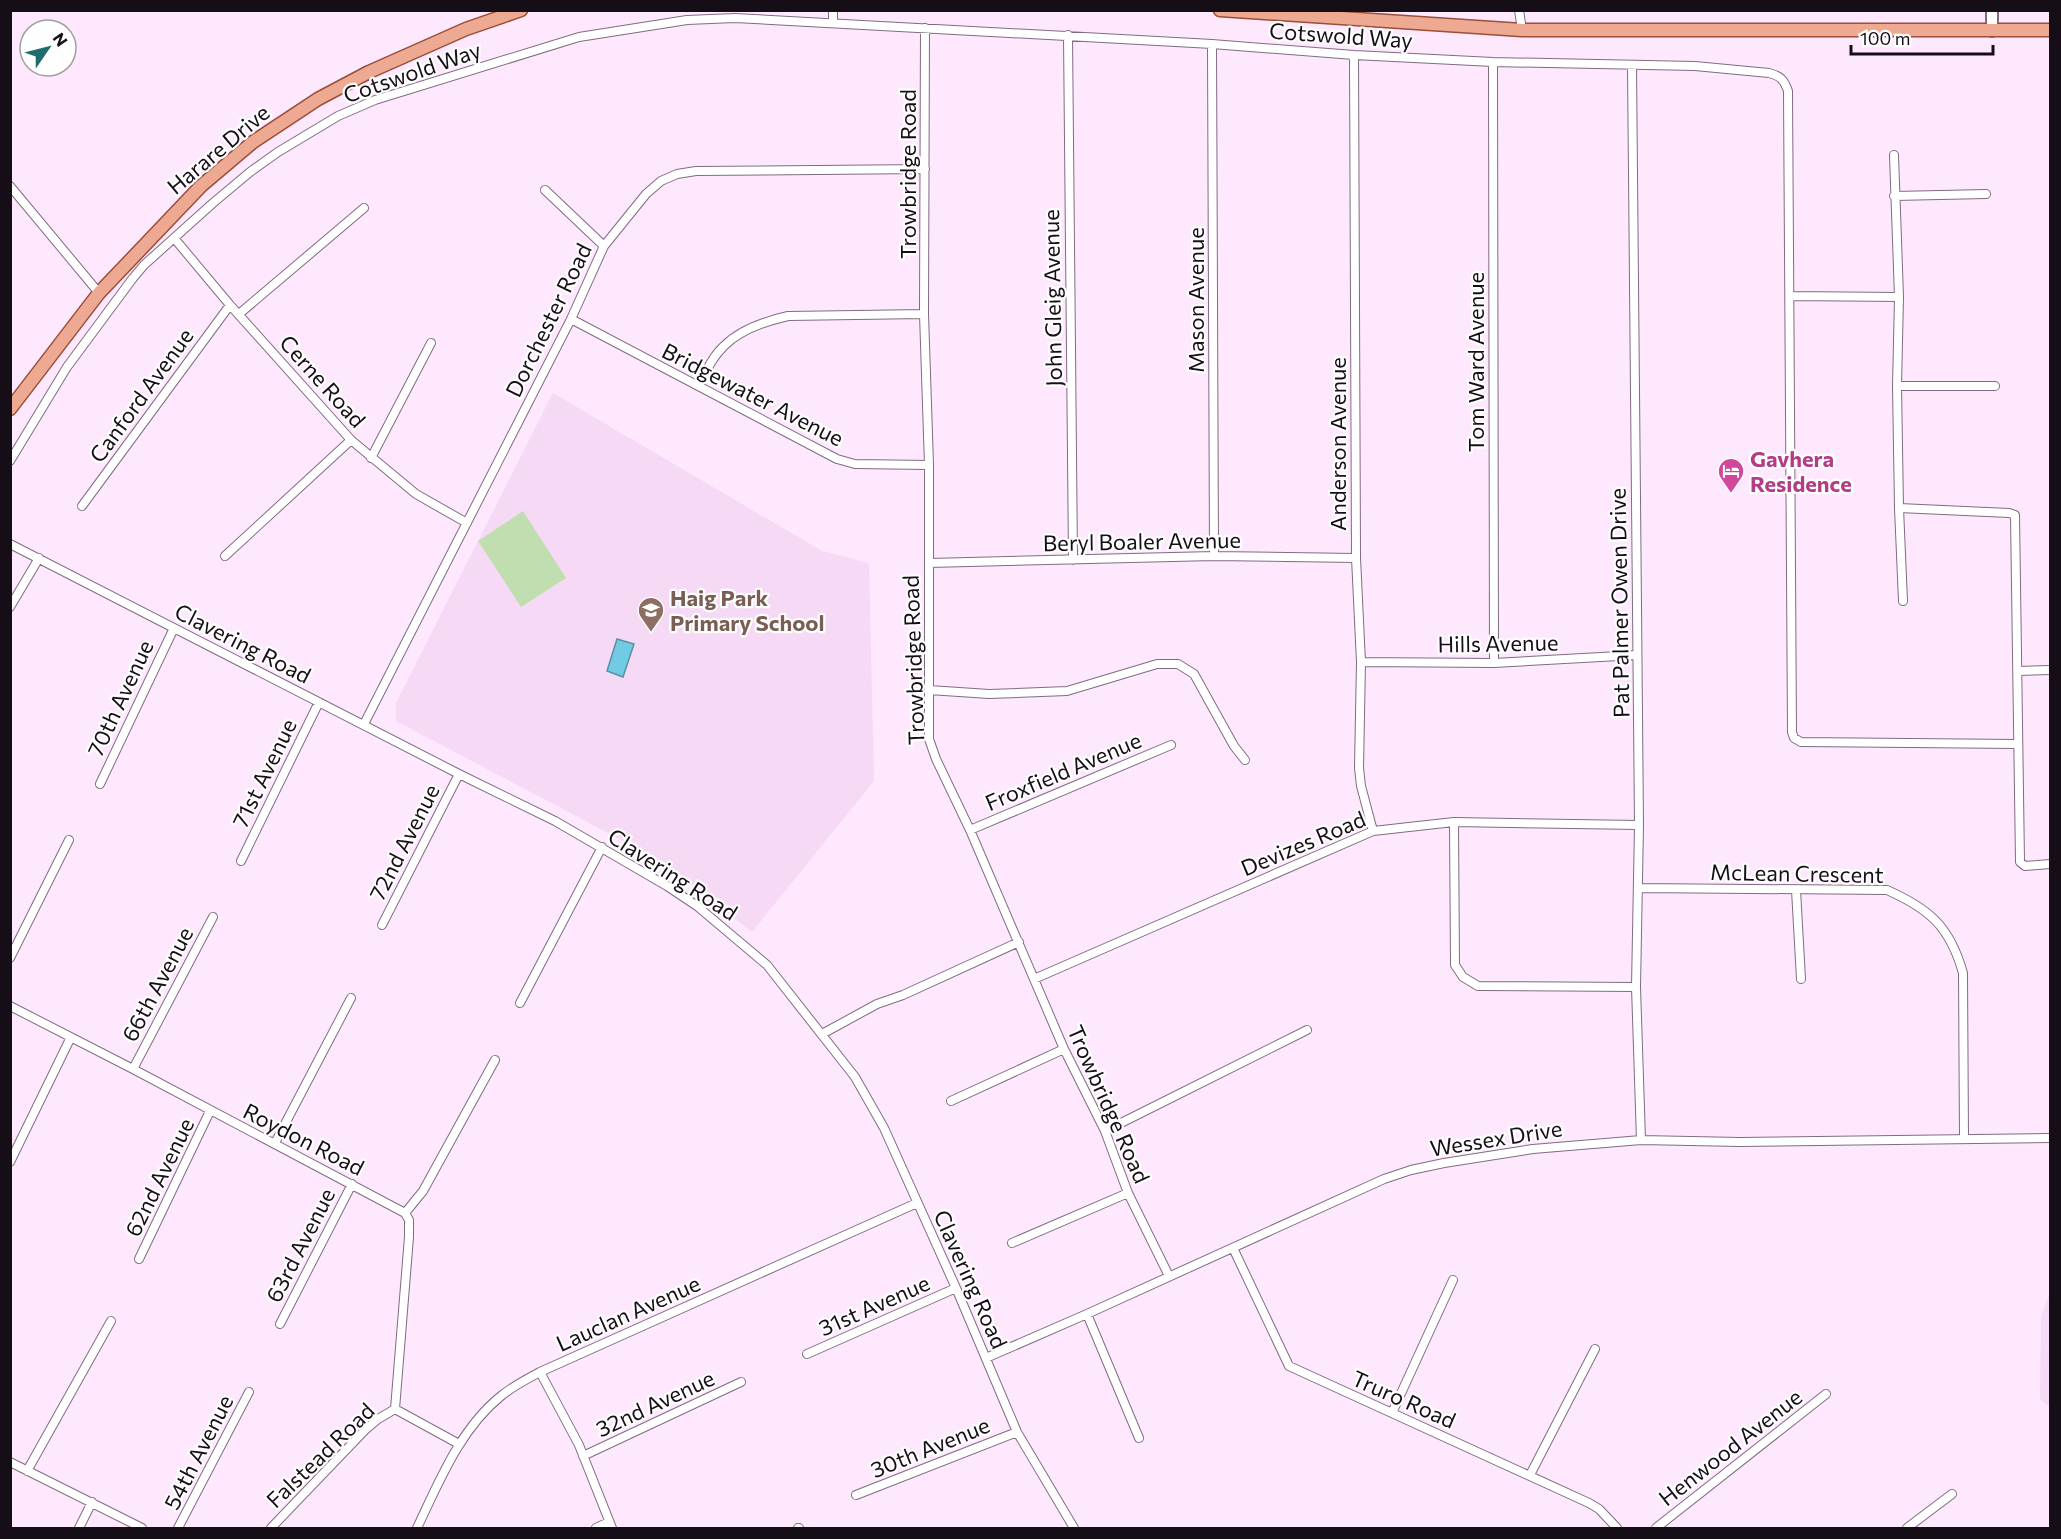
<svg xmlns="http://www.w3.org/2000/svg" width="2061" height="1539" font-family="Commissioner,sans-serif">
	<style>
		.built { fill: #f5d9f5 }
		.green { fill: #c0deaf }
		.water { fill: #71cbe4; stroke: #5692a6; stroke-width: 1.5 }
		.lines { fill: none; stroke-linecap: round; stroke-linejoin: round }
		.street-casing { stroke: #806c80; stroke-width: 10 }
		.secondary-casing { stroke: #806c80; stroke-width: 14 }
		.primary-casing { stroke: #9b4e38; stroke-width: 15 }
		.street { stroke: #fff; stroke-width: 8 }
		.secondary { stroke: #fff; stroke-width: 10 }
		.primary { stroke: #eea993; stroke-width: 12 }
		.labels { text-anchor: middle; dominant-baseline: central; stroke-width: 4.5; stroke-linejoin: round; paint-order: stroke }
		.street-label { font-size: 22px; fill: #160e16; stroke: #fefefe }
		.hotel-label { font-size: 22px; font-weight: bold; fill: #b23c85; stroke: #fefefe; text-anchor: start }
		.education-label { font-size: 22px; font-weight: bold; fill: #785e54; stroke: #fefefe; text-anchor: start }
	</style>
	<rect width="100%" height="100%" fill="#fee8fe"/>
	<!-- built -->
	<path class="built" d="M553,393L822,551L869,563L874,781L752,932L665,863L396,721V703Z
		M2050,1293V1407L2040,1400L2041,1317Z"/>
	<!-- green -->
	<path class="green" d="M523,511L566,578L521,607L478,541Z"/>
	<!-- water -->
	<path class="water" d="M617,639L634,644L623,677L607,671Z"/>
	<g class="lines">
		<!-- street casing -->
		<g class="street-casing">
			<path id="street" d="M1519,10L1522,30
				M833,22V10
				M925,28L924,314L929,465V739L936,759L970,830L1064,1049L1105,1131L1128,1193L1169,1276
				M1068,35L1073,560
				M1212,44L1214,556
				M1354,55L1356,558L1361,662L1359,768L1361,786L1373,831
				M1493,62L1494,663
				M1632,66L1639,825L1636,987L1641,1140
				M1894,155L1899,297L1897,386L1899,508L2009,513L2015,515L2020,862L2025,866L2050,864
				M10,186L99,293
				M545,190L604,246
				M1894,196L1986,194
				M174,238L230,305L351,440L416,494L467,523
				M1790,296L1899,297
				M239,314L364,208
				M571,319L837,459L855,464L929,465
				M699,386C706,372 712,357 724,346C740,330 766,321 788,316L924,314
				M1897,386H1995
				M371,458L431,343
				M10,461L67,367L133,278L144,265L213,203L250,172L278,152L338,116L375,100L579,37L687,20L735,18L1212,44L1354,55L1493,62L1695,66L1769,73C1781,76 1784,80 1788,91L1792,732L1794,738L1801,742L2018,744
				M82,506L230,305
				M1899,508L1903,601
				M10,544L459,774L555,821L667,886L697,906L767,965L855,1077L884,1128L956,1288L1017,1432L1074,1528
				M225,556L351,440
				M929,563L1214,556L1356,558
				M10,607L39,558
				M1361,662L1494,663L1637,655
				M2018,671L2050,670
				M929,690L989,694L1067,691L1157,664H1178L1194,674L1234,746L1245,760
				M364,724L571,319L604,246L646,194L661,181L677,174L696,171L925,169
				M100,784L174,628
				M1454,822L1455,965L1463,977L1478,986L1636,987
				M970,830L1171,745
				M241,861L319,702
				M1638,888L1887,890C1930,909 1950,927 1963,973L1964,1139
				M1796,890L1801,979
				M382,925L459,774
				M10,958L69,840
				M1034,979L1373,831L1454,822L1639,825
				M520,1003L602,847
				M10,1006L133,1069L405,1213L409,1220V1237L395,1409
				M822,1034L877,1004L903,995L1019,942
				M133,1069L213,917
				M951,1101L1064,1049
				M1105,1131L1307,1030
				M275,1143L351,998
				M10,1162L70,1039
				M405,1213L423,1191L495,1060
				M1012,1243L1128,1193
				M1233,1248L1289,1366L1589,1503L1599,1509L1617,1528
				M139,1259L210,1111
				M1087,1314L1139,1438
				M280,1324L352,1184
				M807,1354L956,1288
				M986,1358L1087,1314L1384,1179L1411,1170L1444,1163L1533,1149L1641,1140L1740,1142L2050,1138
				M540,1372L579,1445L612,1528
				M395,1409L459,1444
				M1392,1413L1453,1280
				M583,1456L741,1382
				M10,1462L142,1528
				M27,1471L111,1321
				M1530,1475L1595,1349
				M856,1495L1017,1432
				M79,1528L92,1502
				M178,1528L249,1392
				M271,1528L365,1430L378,1419L395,1409
				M417,1528C439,1482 460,1429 501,1396C513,1386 527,1379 540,1372L917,1203
				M596,1528L609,1522
				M798,1528H799
				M1656,1528L1826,1394
				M1907,1528L1952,1494"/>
		</g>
		<!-- secondary casing -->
		<g class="secondary-casing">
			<path id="secondary" d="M1992,10V31"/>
		</g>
		<!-- primary casing -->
		<g class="primary-casing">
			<path id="primary" d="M1220,10L1522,30H2050
				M10,409L99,293L201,186L253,142L318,99L369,72L466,29L521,10"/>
		</g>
		<!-- street -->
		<use href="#street" class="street"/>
		<!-- secondary -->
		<use href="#secondary" class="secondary"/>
		<!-- primary -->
		<use href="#primary" class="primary"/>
	</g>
	<!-- icons -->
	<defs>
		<g id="hotel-pin" transform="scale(1.35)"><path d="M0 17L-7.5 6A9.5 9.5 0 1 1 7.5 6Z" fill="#d1479c" stroke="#fefefe"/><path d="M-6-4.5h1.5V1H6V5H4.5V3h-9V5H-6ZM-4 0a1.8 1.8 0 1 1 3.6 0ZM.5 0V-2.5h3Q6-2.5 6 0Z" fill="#fff"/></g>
		<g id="school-pin" transform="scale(1.35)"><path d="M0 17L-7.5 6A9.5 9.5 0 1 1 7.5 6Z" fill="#8d6e63" stroke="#fefefe"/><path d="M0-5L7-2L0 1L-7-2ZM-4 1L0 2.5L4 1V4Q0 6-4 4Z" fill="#fff"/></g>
	</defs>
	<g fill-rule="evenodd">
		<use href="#hotel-pin" x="1731" y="471"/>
		<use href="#school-pin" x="651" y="610"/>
	</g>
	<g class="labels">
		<!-- street labels -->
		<g class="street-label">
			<text transform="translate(1341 35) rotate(4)">Cotswold Way</text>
			<text transform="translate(412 72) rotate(-19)">Cotswold Way</text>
			<text transform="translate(218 149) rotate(-40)">Harare Drive</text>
			<text transform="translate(907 174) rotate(-90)">Trowbridge Road</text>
			<text transform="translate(1052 298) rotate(-91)">John Gleig Avenue</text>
			<text transform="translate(1195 300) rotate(-90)">Mason Avenue</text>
			<text transform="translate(548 320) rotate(-64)">Dorchester Road</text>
			<text transform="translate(1475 362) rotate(-90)">Tom Ward Avenue</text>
			<text transform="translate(323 381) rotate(48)">Cerne Road</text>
			<text transform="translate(753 394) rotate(27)">Bridgewater Avenue</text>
			<text transform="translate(141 395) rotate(-54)">Canford Avenue</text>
			<text transform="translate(1337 444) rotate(-90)">Anderson Avenue</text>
			<text transform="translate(1142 541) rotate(-1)">Beryl Boaler Avenue</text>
			<text transform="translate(1619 603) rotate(-91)">Pat Palmer Owen Drive</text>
			<text transform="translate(243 643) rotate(27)">Clavering Road</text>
			<text transform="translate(1498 643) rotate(-1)">Hills Avenue</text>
			<text transform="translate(913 660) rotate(-92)">Trowbridge Road</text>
			<text transform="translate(120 698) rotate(-65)">70th Avenue</text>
			<text transform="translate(1063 771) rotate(-23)">Froxfield Avenue</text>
			<text transform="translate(264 773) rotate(-64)">71st Avenue</text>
			<text transform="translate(404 842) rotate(-63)">72nd Avenue</text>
			<text transform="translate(1303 843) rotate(-23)">Devizes Road</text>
			<text transform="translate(1797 873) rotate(1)">McLean Crescent</text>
			<text transform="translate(673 874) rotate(33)">Clavering Road</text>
			<text transform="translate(157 984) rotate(-62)">66th Avenue</text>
			<text transform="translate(1109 1104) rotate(66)">Trowbridge Road</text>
			<text transform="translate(1496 1138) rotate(-9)">Wessex Drive</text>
			<text transform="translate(304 1139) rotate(27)">Roydon Road</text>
			<text transform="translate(159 1177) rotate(-64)">62nd Avenue</text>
			<text transform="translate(300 1245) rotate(-63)">63rd Avenue</text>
			<text transform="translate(971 1279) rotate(66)">Clavering Road</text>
			<text transform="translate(874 1305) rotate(-24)">31st Avenue</text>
			<text transform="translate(628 1313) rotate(-24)">Lauclan Avenue</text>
			<text transform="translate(1404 1399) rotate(24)">Truro Road</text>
			<text transform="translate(655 1403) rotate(-25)">32nd Avenue</text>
			<text transform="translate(930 1447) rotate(-22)">30th Avenue</text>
			<text transform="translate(1730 1447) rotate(-38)">Henwood Avenue</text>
			<text transform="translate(198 1452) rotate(-63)">54th Avenue</text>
			<text transform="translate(320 1455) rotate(-44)">Falstead Road</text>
		</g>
		<!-- hotel labels -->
		<g class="hotel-label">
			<text x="1750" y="458">Gavhera<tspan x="1750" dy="25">Residence</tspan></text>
		</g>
		<!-- education labels -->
		<g class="education-label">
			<text x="670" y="597">Haig Park<tspan x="670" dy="25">Primary School</tspan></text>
		</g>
	</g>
	<!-- border -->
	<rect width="2061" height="1539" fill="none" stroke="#160e16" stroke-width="24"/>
	<!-- north arrow -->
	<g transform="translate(48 48) rotate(55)"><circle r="28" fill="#fefefe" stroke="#a19ea1" stroke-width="1.5"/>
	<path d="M0-4.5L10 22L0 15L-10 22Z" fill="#1f6c6d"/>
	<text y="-9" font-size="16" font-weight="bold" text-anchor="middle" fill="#160e16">N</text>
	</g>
	<!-- scale -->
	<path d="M1851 45v9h142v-9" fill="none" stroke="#160e16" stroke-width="3"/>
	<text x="1860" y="45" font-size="18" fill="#160e16" stroke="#fefefe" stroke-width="4.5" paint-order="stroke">100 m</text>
</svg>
